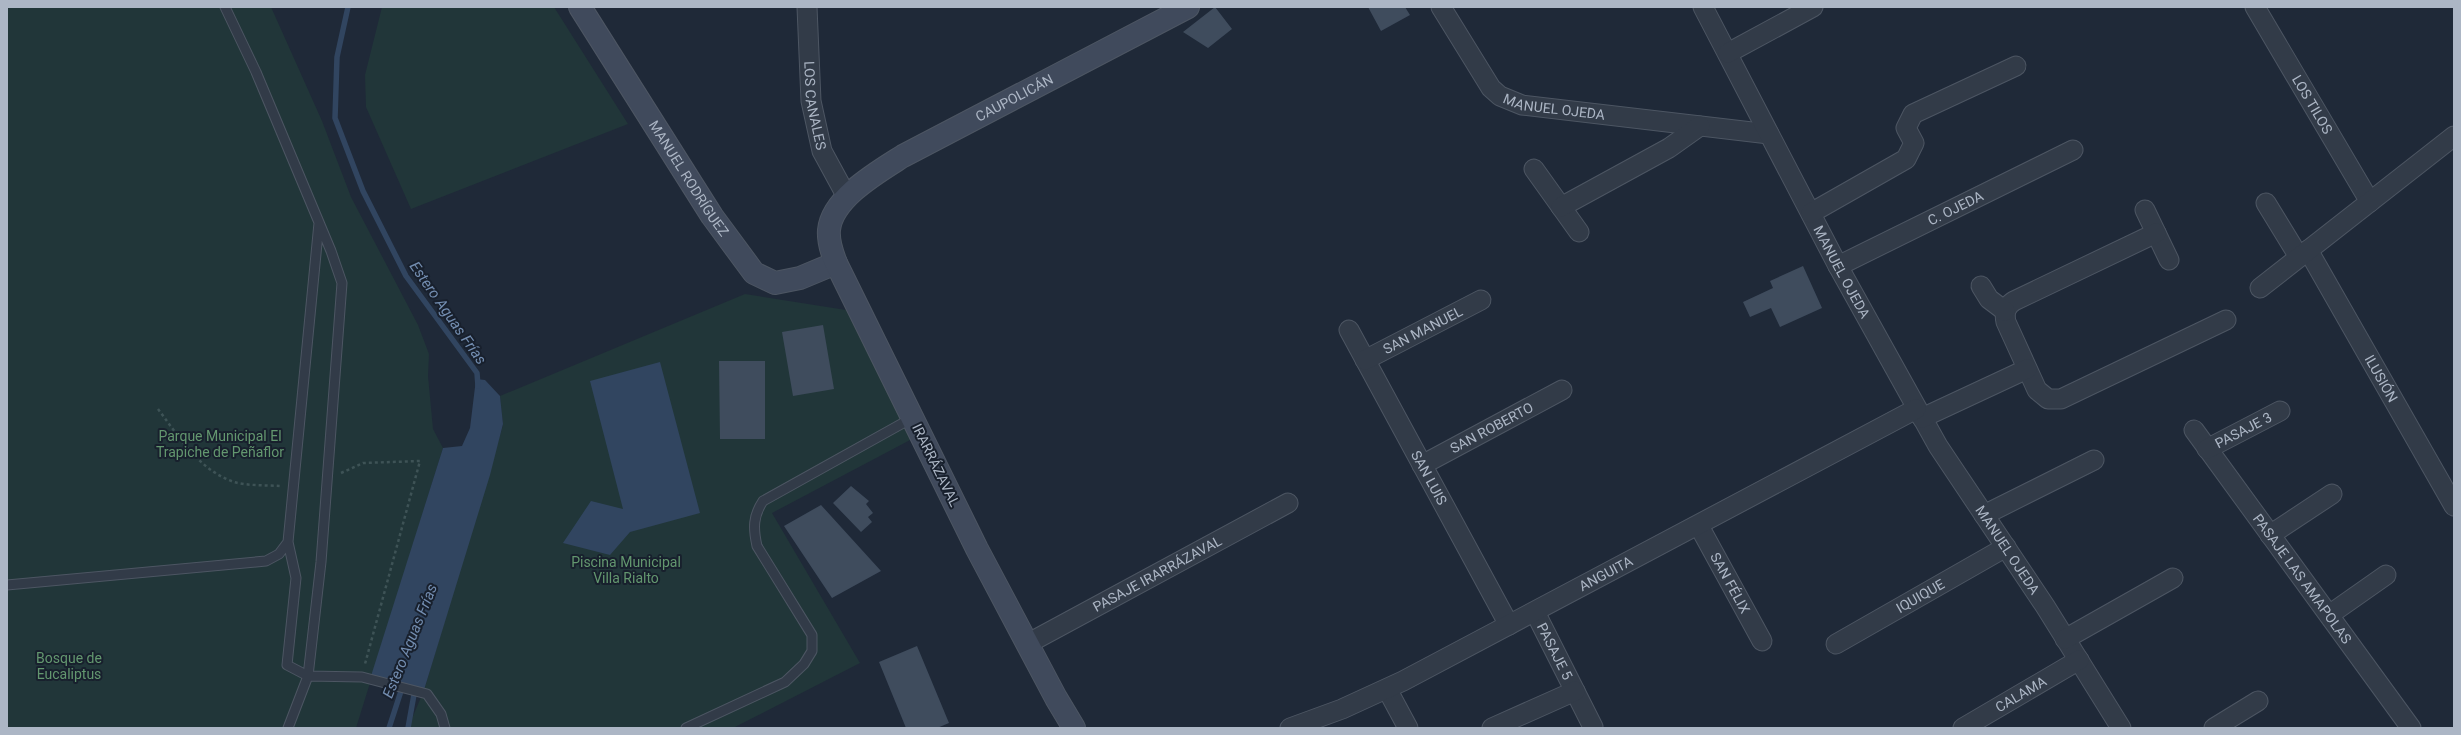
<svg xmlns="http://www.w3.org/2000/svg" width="2461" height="735" font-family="Roboto,sans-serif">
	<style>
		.green { fill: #213639 }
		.water { fill: #314560 }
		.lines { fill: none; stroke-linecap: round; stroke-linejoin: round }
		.stream { stroke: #314560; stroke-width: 5.5 }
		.building { fill: #3f4c5d }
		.service-casing { stroke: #4d5663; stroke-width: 11 }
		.minor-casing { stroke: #4d5663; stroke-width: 21 }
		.secondary-casing { stroke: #4d5663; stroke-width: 24 }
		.path { stroke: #3e5356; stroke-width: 2.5; stroke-dasharray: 3 3; stroke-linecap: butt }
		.service { stroke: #323b48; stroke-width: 9 }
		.minor { stroke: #323b48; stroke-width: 19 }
		.secondary { stroke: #404a5c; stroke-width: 22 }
		.labels { text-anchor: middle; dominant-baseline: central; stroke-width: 4; stroke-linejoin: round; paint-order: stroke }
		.street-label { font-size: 14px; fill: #acb6c5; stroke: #18202d }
		.park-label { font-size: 14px; fill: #63976f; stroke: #18202d }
		.water-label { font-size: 15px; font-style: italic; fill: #738db0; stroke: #18202d }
	</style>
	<rect width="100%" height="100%" fill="#1f2938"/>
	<!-- green -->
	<path class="green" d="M7,7H271L322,121L351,197L418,325L429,354L428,376L433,429L443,448L356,728H7Z
		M382,7H554L628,124L411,209L366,107L365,75Z
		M745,294L846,310L912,439L772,513L860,663L733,728H408L424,690L503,425L500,396Z"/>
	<!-- water -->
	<path class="water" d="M660,362L700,513L630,532L610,555L563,543L591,501L623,509L590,381Z
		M476,379L485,380L500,396L503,424L490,475L424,690L371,676L443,448L462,446L470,428Z"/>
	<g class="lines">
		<!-- stream -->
		<path class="stream" d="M348,7L337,57L335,118L363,191L406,276L477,373L478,386
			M389,728L403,685
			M408,728L415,689"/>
	</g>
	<!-- building -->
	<path class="building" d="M1215,7L1232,29L1208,48L1183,32Z
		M1368,7H1405L1410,15L1381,31Z
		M1803,266L1822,308L1780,327L1771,308L1750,317L1743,302L1773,288L1770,281Z
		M823,325L834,389L793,396L782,332Z
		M719,361H765V439H720Z
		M851,486L869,501L866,504L873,513L868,517L872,522L861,532L833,503Z
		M821,505L881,571L832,598L784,526Z
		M917,646L949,723L937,728H906L879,662Z"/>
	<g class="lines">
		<!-- service casing -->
		<g class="service-casing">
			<path id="service" d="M225,7L256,72L331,251L342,283L321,562L308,676L288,728
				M288,542L296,578L287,665L308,676L362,677L427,694L441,714L445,728
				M7,585L266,561L279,554L288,542L319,223
				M686,728L785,682L804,664L812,651V635L757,546C753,528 753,516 763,501L912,418"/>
		</g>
		<!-- minor casing -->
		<g class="minor-casing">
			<g id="minor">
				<path id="s1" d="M807,7L811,101L822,151L847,197"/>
				<path id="s2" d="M1441,7L1491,88L1500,96L1522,105L1769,134"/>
				<path id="s3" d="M1703,7L1838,266L1938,446L2045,606L2121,728"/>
				<path id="s4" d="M2255,7L2370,202"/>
				<path d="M1728,53L1813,7"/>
				<path d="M1534,169L1579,232"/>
				<path d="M2266,203L2299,257"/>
				<path d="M1561,207L1669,148L1700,126"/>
				<path d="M2145,210L2169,260"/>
				<path d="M1811,213L1906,159L1914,143L1906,128L1913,114L2016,66"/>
				<path d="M2156,233L2014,301C2006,306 2004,313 2006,322L2037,390L2048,399H2061L2226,320"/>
				<path id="s5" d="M2308,250L2454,506"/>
				<path id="s6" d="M1838,266L2073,150"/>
				<path d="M1981,286L1989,299L2005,311"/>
				<path d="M2260,288L2454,136"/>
				<path id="s7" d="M1349,330L1509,625"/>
				<path id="s8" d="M1365,360L1481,300"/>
				<path d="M1922,418L2027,369"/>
				<path id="s9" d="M2194,430L2411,728"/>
				<path id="s10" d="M2207,449L2280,411"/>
				<path id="s11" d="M1422,465L1562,390"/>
				<path d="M1984,515L2094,460"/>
				<path id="s12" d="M1699,526L1762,641"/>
				<path d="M2270,535L2332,494"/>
				<path id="s13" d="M1535,612L1593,727"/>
				<path d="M2329,615L2386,575"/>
				<path d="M2065,639L2173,578"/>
				<path id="s14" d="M1027,644L1288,503"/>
				<path id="s15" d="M1836,644L2006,547"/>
				<path d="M1387,689L1408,728"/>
				<path id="s16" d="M1290,728L1342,709L1403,681L1916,409"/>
				<path d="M1492,728L1575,691"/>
				<path id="s17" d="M1963,728L2079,660"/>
				<path d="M2214,728L2258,701"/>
			</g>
		</g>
		<!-- secondary casing -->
		<g class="secondary-casing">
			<g id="secondary">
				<path id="s18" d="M580,7L712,216L754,273L775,283L800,278L836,263"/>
				<path id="s19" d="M1074,728L1056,698L977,549L836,263C832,253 828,241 829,230C832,198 878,172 903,156L1188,7"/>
			</g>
		</g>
		<!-- path -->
		<path class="path" d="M158,409C180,438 199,470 234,482C248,486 266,485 280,486
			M341,473L363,463L420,461L365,664"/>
		<!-- service -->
		<use href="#service" class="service"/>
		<!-- minor -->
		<use href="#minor" class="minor"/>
		<!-- secondary -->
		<use href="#secondary" class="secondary"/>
	</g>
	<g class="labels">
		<!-- street labels -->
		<g class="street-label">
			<text stroke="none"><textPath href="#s19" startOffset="790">CAUPOLICÁN</textPath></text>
			<text stroke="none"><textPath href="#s4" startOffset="113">LOS TILOS</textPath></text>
			<text stroke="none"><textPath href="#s1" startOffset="99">LOS CANALES</textPath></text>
			<text stroke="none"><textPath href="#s2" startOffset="163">MANUEL OJEDA</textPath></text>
			<text stroke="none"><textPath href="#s18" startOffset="203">MANUEL RODRÍGUEZ</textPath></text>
			<text stroke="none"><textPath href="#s6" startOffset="131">C. OJEDA</textPath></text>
			<text stroke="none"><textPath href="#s3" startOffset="299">MANUEL OJEDA</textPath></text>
			<text stroke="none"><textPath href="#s8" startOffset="65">SAN MANUEL</textPath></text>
			<text stroke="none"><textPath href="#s5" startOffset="148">ILUSIÓN</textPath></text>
			<text stroke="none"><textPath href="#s11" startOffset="79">SAN ROBERTO</textPath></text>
			<text stroke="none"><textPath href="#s10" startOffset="41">PASAJE 3</textPath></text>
			<text transform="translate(936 465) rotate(64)">IRARRÁZAVAL</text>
			<text stroke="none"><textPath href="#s7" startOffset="168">SAN LUIS</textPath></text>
			<text stroke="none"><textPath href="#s3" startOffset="623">MANUEL OJEDA</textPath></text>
			<text stroke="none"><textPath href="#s14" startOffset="148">PASAJE IRARRÁZAVAL</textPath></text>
			<text stroke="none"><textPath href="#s16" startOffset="352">ANGUITA</textPath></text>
			<text stroke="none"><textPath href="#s9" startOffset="184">PASAJE LAS AMAPOLAS</textPath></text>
			<text stroke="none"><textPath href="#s12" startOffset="65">SAN FÉLIX</textPath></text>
			<text stroke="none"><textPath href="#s15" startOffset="97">IQUIQUE</textPath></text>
			<text stroke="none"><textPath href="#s13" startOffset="44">PASAJE 5</textPath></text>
			<text stroke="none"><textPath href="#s17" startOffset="67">CALAMA</textPath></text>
		</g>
		<!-- park labels -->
		<g class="park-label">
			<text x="220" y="436">Parque Municipal El<tspan x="220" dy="16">Trapiche de Peñaflor</tspan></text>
			<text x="626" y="562">Piscina Municipal<tspan x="626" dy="16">Villa Rialto</tspan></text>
			<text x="69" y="658">Bosque de<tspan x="69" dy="16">Eucaliptus</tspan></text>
		</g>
		<!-- water labels -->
		<g class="water-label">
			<text transform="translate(448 313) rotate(55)">Estero Aguas Frías</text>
			<text transform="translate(410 641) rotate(-68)">Estero Aguas Frías</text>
		</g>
	</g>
	<!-- border -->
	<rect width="2461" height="735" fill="none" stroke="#acb6c5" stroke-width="16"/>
</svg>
